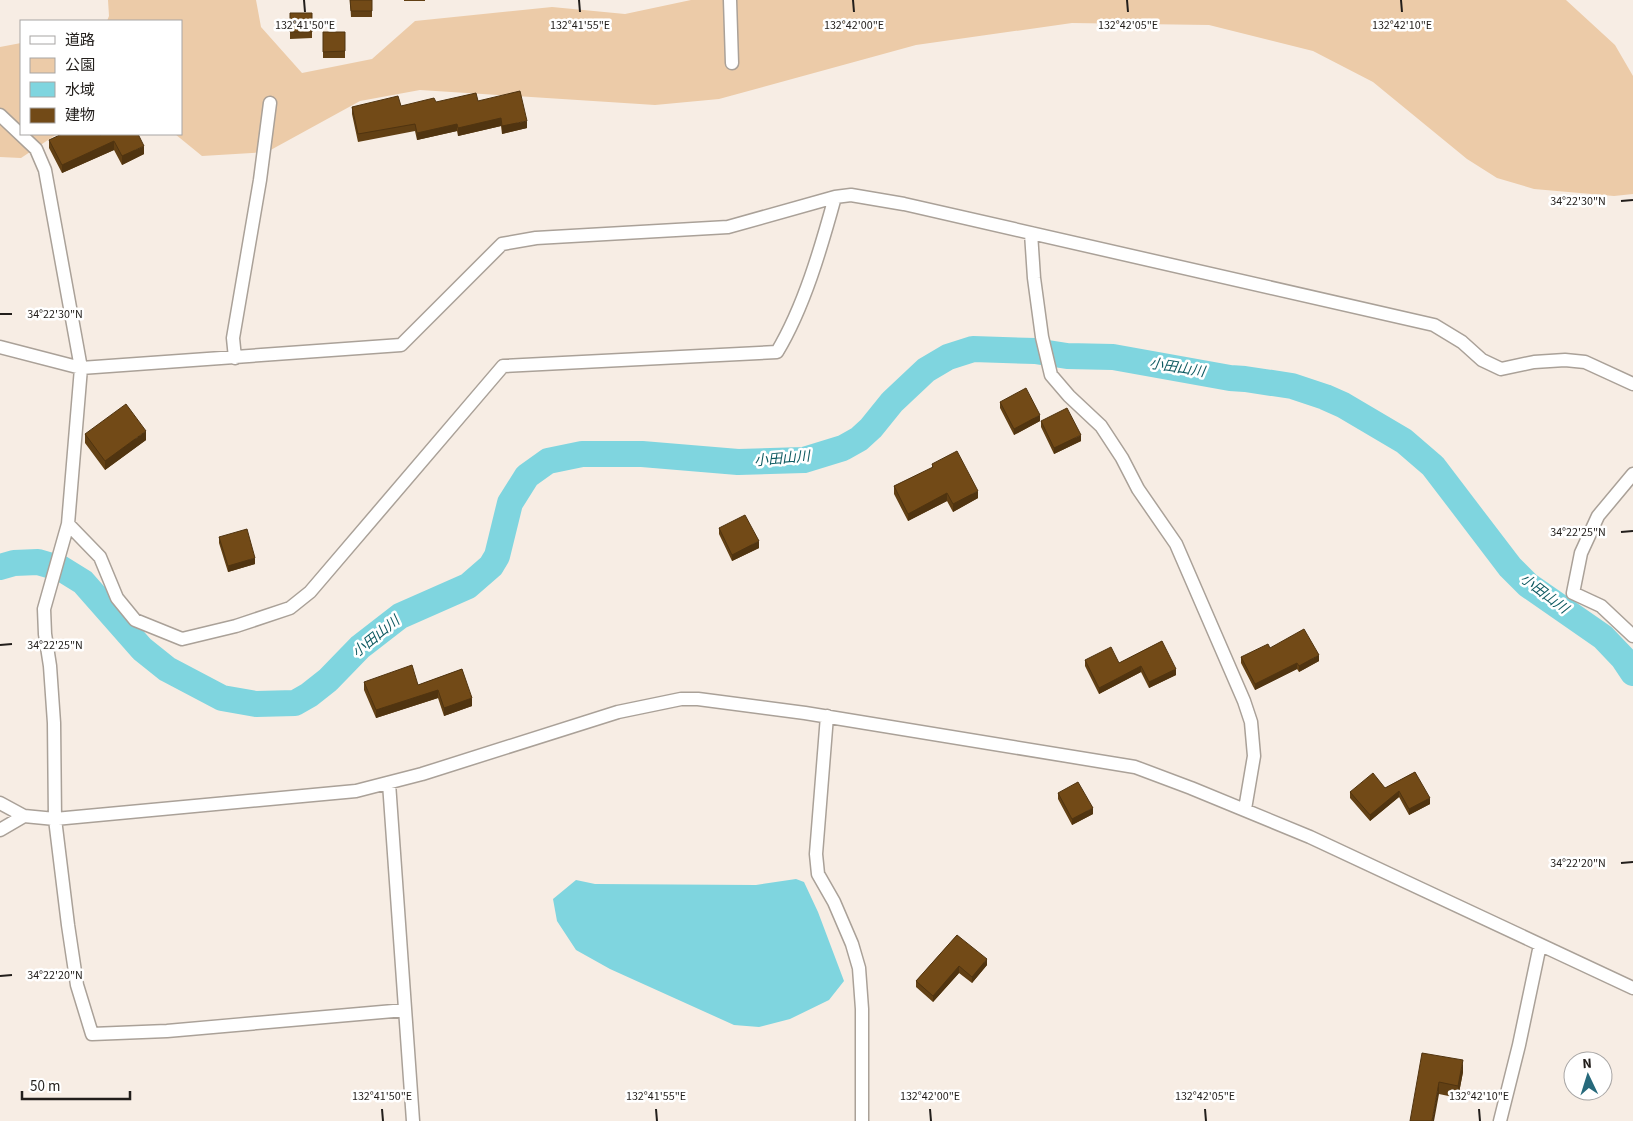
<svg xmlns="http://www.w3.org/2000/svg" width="1633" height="1121" font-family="'Source Sans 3','Noto Sans JP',sans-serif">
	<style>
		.green { fill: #eccba8 }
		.water { fill: #7fd5df }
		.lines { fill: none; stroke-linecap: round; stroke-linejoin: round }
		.river { stroke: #7fd5df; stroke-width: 26 }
		.minor-casing { stroke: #aaa198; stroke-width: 15 }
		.minor { stroke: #fff; stroke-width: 12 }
		.wall { fill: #624014 }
		.shaded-wall { fill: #503410 }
		.building { fill: #724a17; stroke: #503410 }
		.ticks { fill: none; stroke: #221e1b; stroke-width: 2 }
		.labels { text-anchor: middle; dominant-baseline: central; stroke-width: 5; stroke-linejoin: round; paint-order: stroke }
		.water-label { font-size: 14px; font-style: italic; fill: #0e5a61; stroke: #fff }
		.ticks-label { font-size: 12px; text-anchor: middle; fill: #221e1b; stroke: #fff; stroke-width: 5; stroke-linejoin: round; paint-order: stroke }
	</style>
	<rect width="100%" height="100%" fill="#f7ede4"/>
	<!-- green -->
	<path class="green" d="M108,0H256L261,27L302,73L372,59L415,21L552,7L625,14L691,0H1566L1615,45L1633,76V194L1614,196L1534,189L1497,178L1467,159L1373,82L1313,51L1209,25L1072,23L916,45L719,99L655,105L420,90L360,101L267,152L202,156L175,134H181V21H107L109,16Z
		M21,43V134H57L21,158L0,157V47Z"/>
	<!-- water -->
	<path class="water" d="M796,879L804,882L818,912L844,981L829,1000L790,1019L759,1027L734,1025L610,969L576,950L557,921L553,899L576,880L595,884L756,885Z"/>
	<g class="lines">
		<!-- river -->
		<path class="river" d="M0,567L14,563L38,562L62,569L83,582L142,649L167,669L222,698L256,704L295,703L309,695L328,680L360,647L400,616L468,586L491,566L497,556L510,503L527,476L548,461L582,454H642L738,462L804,460L843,448L859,439L871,428L892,402L926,370L948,357L973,349L1035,351L1067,356L1113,357L1230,378L1245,379L1292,386L1325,397L1343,405L1404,441L1433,466L1510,567L1528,585L1603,637L1623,658L1633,673"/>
		<!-- minor casing -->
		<g class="minor-casing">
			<path id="minor" d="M730,0L732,63
				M0,115L36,149L45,170L81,368L68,524L44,609L45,634L50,666L54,723L55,819L68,925L77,985L92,1034L167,1031L405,1010
				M1031,233L1034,278L1042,337L1051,375L1069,396L1101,426L1122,458L1138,489L1176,544L1244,701L1251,722L1254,756L1245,809
				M0,347L81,368L401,345L502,244L536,238L728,227L835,197L851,195L904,204L1434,325L1462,342L1482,360L1501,369L1534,362L1565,360L1585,362L1633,384
				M235,358L233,338L260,180L270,103
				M1633,474L1598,516L1581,553L1573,593L1601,606L1633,636
				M68,524L100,557L117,598L135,620L182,639L236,626L290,608L310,592L503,366L777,352C804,307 821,248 835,197
				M827,716L816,854L818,874L834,902L852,944L859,968L862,1009V1121
				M389,783L413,1121
				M0,803L24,816L55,819L356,791L422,774L618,712L681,699H698L805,713L1135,767L1191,788L1310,837L1633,988
				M0,830L24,816
				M1500,1121L1519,1045L1540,945"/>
		</g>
		<!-- minor -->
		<use href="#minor" class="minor"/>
	</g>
	<!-- wall -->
	<path class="wall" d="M350,0H372V17H351Z
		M404,0H425V1H404Z
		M290,13H312V38L290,39Z
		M323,32H345V58H323Z
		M478,101L527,128L502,134L501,126L458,136L457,131L417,140L415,131L358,142L352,114V107L401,106L436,102Z
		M100,135L144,154L122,165L114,150L62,173L49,148V140Z
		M1000,402L1040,421L1014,435L1000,408Z
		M1041,421L1081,441L1054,454L1041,427Z
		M85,434L146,440L105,470L85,443Z
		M932,464L978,498L953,512L947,501L908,521L894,494V486L932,468Z
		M719,528L759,548L732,561L719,534Z
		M219,537L255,564L228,572L219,543Z
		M1162,641L1176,675L1149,688L1141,672L1099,694L1085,666V660L1119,663Z
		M1270,648L1319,661L1299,672L1297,669L1255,690L1241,663V657Z
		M462,669L472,706L444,716L438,698L376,718L364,690V682L418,685Z
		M1415,772L1430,804L1409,815L1399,797L1370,821L1350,798V792L1385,788Z
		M1058,793L1093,814L1072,825L1058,799Z
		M957,935L987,965L972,983L959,973L933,1002L916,987V981Z
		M1422,1053L1463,1072L1458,1098L1439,1094Z"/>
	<!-- shaded-wall -->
	<path class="shaded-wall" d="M501,118V126L458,136V128Z
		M527,121V128L502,134V126Z
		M457,124V131L417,140V133Z
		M114,141V150L62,173V165Z
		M144,146V154L122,165V156Z
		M1040,415V421L1014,435V429Z
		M146,431V440L105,470V461Z
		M1081,435V441L1054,454V448Z
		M978,491V498L953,512V504Z
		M947,493V501L908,521V514Z
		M759,541V548L732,561V555Z
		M255,558V564L228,572V566Z
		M1319,655V661L1299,672V666Z
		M1297,663V669L1255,690V684Z
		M1141,666V672L1099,694V688Z
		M1176,669V675L1149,688V682Z
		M438,690V698L376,718V710Z
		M472,698V706L444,716V708Z
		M1399,791V797L1370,821V815Z
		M1430,798V804L1409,815V809Z
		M1093,808V814L1072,825V819Z
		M987,959V965L972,983V977Z
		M959,966V973L933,1002V996Z
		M1463,1060V1072L1458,1098V1086Z
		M1439,1082V1094L1434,1121H1432Z"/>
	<!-- building -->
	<path class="building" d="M350,0H372V11H351Z
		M290,13H312V32H290Z
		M323,32H345V51L323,52Z
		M520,91L527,121L502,126L501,118L458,128L457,124L417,133L415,124L358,134L352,107L398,96L401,106L434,98L436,102L476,93L478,101Z
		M62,134H99L100,135L103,134H138L144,146L122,156L114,141L62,165L49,140Z
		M1026,388L1040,415L1014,429L1000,402Z
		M126,404L146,431L105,461L85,434Z
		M1067,408L1081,435L1054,448L1041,421Z
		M957,451L978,491L953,504L947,493L908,514L894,486L933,467L932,464Z
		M745,515L759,541L732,555L719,528Z
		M247,529L255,558L228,566L219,537Z
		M1304,629L1319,655L1299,666L1297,663L1255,684L1241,657L1268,644L1270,648Z
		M1162,641L1176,669L1149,682L1141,666L1099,688L1085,660L1111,647L1119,663Z
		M412,665L418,685L462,669L472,698L444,708L438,690L376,710L364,682Z
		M1415,772L1430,798L1409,809L1399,791L1370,815L1350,792L1373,773L1385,788Z
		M1078,782L1093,808L1072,819L1058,793Z
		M957,935L987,959L972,977L959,966L933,996L916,981Z
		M1422,1053L1463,1060L1458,1086L1439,1082L1432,1121H1410Z"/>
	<!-- ticks -->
	<path class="ticks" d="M304,0L305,12M579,0L580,12M853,0L854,12M1127,0L1128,12M1401,0L1402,12M1621,201L1633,200M0,314H12M1621,532L1633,531M0,645L12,644M1621,863L1633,862M0,976L12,975M382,1109L383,1121M656,1109L657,1121M930,1109L931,1121M1205,1109L1206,1121M1479,1109L1480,1121"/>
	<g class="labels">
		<!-- water labels -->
		<g class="water-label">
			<text transform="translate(1177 368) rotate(9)">小田山川</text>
			<text transform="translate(782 459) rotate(-5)">小田山川</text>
			<text transform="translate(1544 594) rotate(37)">小田山川</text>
			<text transform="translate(376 637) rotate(-39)">小田山川</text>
		</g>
	</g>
	<g class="ticks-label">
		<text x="305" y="29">132°41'50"E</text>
		<text x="580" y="29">132°41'55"E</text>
		<text x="854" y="29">132°42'00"E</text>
		<text x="1128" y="29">132°42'05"E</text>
		<text x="1402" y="29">132°42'10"E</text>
		<text x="1578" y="205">34°22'30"N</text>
		<text x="55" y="318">34°22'30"N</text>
		<text x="1578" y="536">34°22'25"N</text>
		<text x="55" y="649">34°22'25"N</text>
		<text x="1578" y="867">34°22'20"N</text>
		<text x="55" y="979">34°22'20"N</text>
		<text x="382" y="1100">132°41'50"E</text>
		<text x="656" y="1100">132°41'55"E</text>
		<text x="930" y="1100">132°42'00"E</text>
		<text x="1205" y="1100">132°42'05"E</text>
		<text x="1479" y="1100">132°42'10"E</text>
	</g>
	<!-- legend -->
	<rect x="20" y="20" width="162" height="115" fill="#ffffff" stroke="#a7a5a4"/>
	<rect x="30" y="36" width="25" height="8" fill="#ffffff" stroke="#a7a5a4"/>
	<text x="65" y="45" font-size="15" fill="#221e1b">道路</text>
	<rect x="30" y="58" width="25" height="15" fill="#eccba8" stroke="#a7a5a4"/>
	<text x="65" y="70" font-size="15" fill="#221e1b">公園</text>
	<rect x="30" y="82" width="25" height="15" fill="#7fd5df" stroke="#a7a5a4"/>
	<text x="65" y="95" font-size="15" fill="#221e1b">水域</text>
	<rect x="30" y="108" width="25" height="15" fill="#724a17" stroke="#a7a5a4"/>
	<text x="65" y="120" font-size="15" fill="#221e1b">建物</text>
	<!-- north arrow -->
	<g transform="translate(1588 1076) rotate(356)"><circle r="24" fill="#ffffff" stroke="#a7a5a4"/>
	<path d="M0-4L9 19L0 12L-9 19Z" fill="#26697b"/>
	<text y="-8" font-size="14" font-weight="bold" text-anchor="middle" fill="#221e1b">N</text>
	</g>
	<!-- scale -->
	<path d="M22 1091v8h108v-8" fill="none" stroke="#221e1b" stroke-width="2.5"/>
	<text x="30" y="1091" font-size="15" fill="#221e1b" stroke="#ffffff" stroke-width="4" paint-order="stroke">50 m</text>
</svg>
